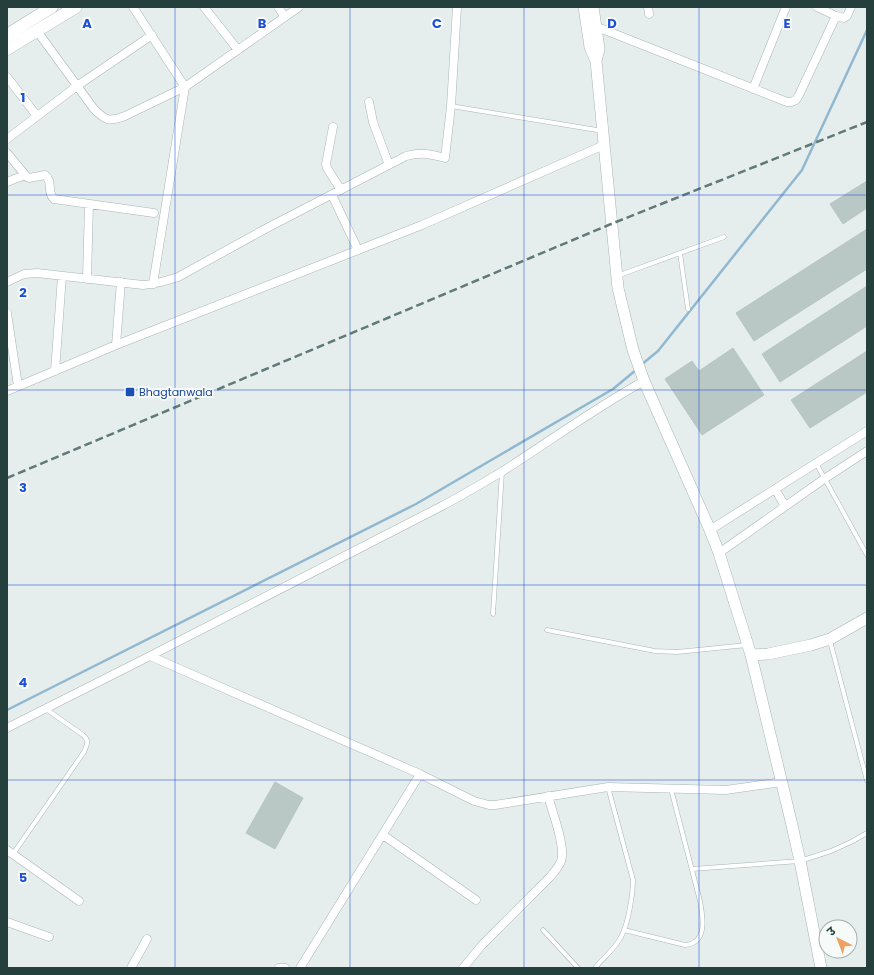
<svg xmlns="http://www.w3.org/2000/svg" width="874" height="975" font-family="Poppins,'Noto Sans Devanagari',sans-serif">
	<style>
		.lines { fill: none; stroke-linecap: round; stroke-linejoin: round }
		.stream { stroke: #90b8d0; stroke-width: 2.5 }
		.building { fill: #bac8c5; stroke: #b7c7c4 }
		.service-casing { stroke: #a8b6b4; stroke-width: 5 }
		.minor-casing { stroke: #a8b6b4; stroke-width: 9 }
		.tertiary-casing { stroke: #a8b6b4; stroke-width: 12 }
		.secondary-casing { stroke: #a4b9b6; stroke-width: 13 }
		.service { stroke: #fff; stroke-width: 4 }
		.minor { stroke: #fff; stroke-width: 8 }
		.tertiary { stroke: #fff; stroke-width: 11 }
		.secondary { stroke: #fff; stroke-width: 12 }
		.rail { stroke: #5f7a79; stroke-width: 2.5; stroke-dasharray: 8 4; stroke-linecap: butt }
		.grid { fill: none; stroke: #1d4ed8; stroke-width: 1; stroke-opacity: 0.55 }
		.transit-dot { fill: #1a4fb4; stroke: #f6faf9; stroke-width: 1.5 }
		.labels { text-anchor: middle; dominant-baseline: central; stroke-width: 4; stroke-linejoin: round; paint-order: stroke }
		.transit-label { font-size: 11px; fill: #164399; stroke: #f6faf9; text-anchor: start }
		.grid-label { font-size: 13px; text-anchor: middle; font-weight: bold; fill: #1d4ed8; stroke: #f6faf9; stroke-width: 4; stroke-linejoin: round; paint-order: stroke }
	</style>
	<rect width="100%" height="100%" fill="#e5eeec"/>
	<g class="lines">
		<!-- stream -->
		<path class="stream" d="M641,365L658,351L802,170L867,30
			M7,710L416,504L613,389L636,370"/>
	</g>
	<!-- building -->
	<path class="building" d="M867,181V208L843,224L830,204Z
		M867,229V269L754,341L736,313Z
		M867,286V326L780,382L762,354Z
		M733,348L764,395L702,435L665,379L692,361L699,371Z
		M867,351V392L810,428L791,400Z
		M275,782L303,798L275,849L246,833Z"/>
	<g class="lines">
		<!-- service casing -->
		<g class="service-casing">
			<path id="service" d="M451,106L603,131
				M680,253L688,309
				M617,276L724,237
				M816,463L867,555
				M493,614L502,472
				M547,630L655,651L677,652L747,645
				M830,641L867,781
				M13,854L84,752C87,744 90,741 83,735L46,709
				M692,869L800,861L831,851L851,842L867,833
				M543,930L578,968
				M624,930L685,945C708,943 703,917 700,901L671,789
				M595,968C603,958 615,949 621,937C628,925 633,894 633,880L608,787"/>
		</g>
		<!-- minor casing -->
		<g class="minor-casing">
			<path id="minor" d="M204,7L238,50
				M278,7L285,17
				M648,7L649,14
				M817,7L836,16L844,18L847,16L851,7
				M592,25L787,102H791L796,100L799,95L836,16
				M37,31L94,109C106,121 109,122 125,116L185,87L133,7
				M7,77L37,116
				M753,89L786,7
				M369,102L373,122L389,165
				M333,127L326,164L327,168L341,190
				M7,139L77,86L152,35
				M7,153L27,177L29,178L45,175C54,182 46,192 54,199L154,213
				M7,182L25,175
				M332,195L358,250
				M87,279L89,204
				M7,282L24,274L37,273L143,285C156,284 166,281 178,277L267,228L406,156C422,152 430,154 445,158L451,106L457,7
				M153,284L185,87L299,7
				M7,313L18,386
				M116,345L121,282
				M55,371L62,276
				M7,391L116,345L422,225L604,145
				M775,489L785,506
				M710,530L867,431
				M719,553L824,479L867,451
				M150,656L442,506C463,495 483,483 503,471C550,441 595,408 644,381
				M7,728L150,656L420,774L474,801L489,805H495L608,787L726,790L782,782
				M383,835L476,900
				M7,850L79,901
				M7,922L49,937
				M131,968L147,939
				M279,968H285
				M300,968L420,774
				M463,968L482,945L550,877C554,872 559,867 561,861C566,847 552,811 548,796"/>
		</g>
		<!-- tertiary casing -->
		<g class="tertiary-casing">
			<path id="tertiary" d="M584,7L590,47L596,61L618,288L633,350L644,381L710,530L719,553L751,655L791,821L800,861L821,968
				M593,7L599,49L596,61
				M751,655L768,654L811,645L830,639L867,618"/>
		</g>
		<!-- secondary casing -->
		<g class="secondary-casing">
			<path id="secondary" d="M7,35L52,7
				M7,49L76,7"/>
		</g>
		<!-- service -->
		<use href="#service" class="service"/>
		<!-- minor -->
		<use href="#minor" class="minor"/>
		<!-- tertiary -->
		<use href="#tertiary" class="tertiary"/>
		<!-- secondary -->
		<use href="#secondary" class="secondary"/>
		<!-- rail -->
		<path class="rail" d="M7,478L611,224L867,122"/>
	</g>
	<!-- grid -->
	<path class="grid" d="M175,7V968M350,7V968M524,7V968M699,7V968M7,195H867M7,390H867M7,585H867M7,780H867"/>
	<!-- markers -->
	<rect class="transit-dot" x="125" y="387" width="10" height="10" rx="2"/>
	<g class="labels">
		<!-- transit labels -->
		<g class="transit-label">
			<text x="139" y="392">Bhagtanwala</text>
		</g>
	</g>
	<g class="grid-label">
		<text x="87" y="28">A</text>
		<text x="262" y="28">B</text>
		<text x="437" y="28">C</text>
		<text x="612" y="28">D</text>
		<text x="787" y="28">E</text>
		<text x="23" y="102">1</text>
		<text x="23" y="297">2</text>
		<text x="23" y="492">3</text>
		<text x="23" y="687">4</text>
		<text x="23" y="882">5</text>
	</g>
	<!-- border -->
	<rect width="874" height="975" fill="none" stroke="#253f3d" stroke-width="16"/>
	<!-- north arrow -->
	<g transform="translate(838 939) rotate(318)"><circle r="19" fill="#f6faf9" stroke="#a2afae"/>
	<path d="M0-3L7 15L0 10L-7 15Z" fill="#eda264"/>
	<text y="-6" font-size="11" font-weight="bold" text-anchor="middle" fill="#253f3d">उ</text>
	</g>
</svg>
